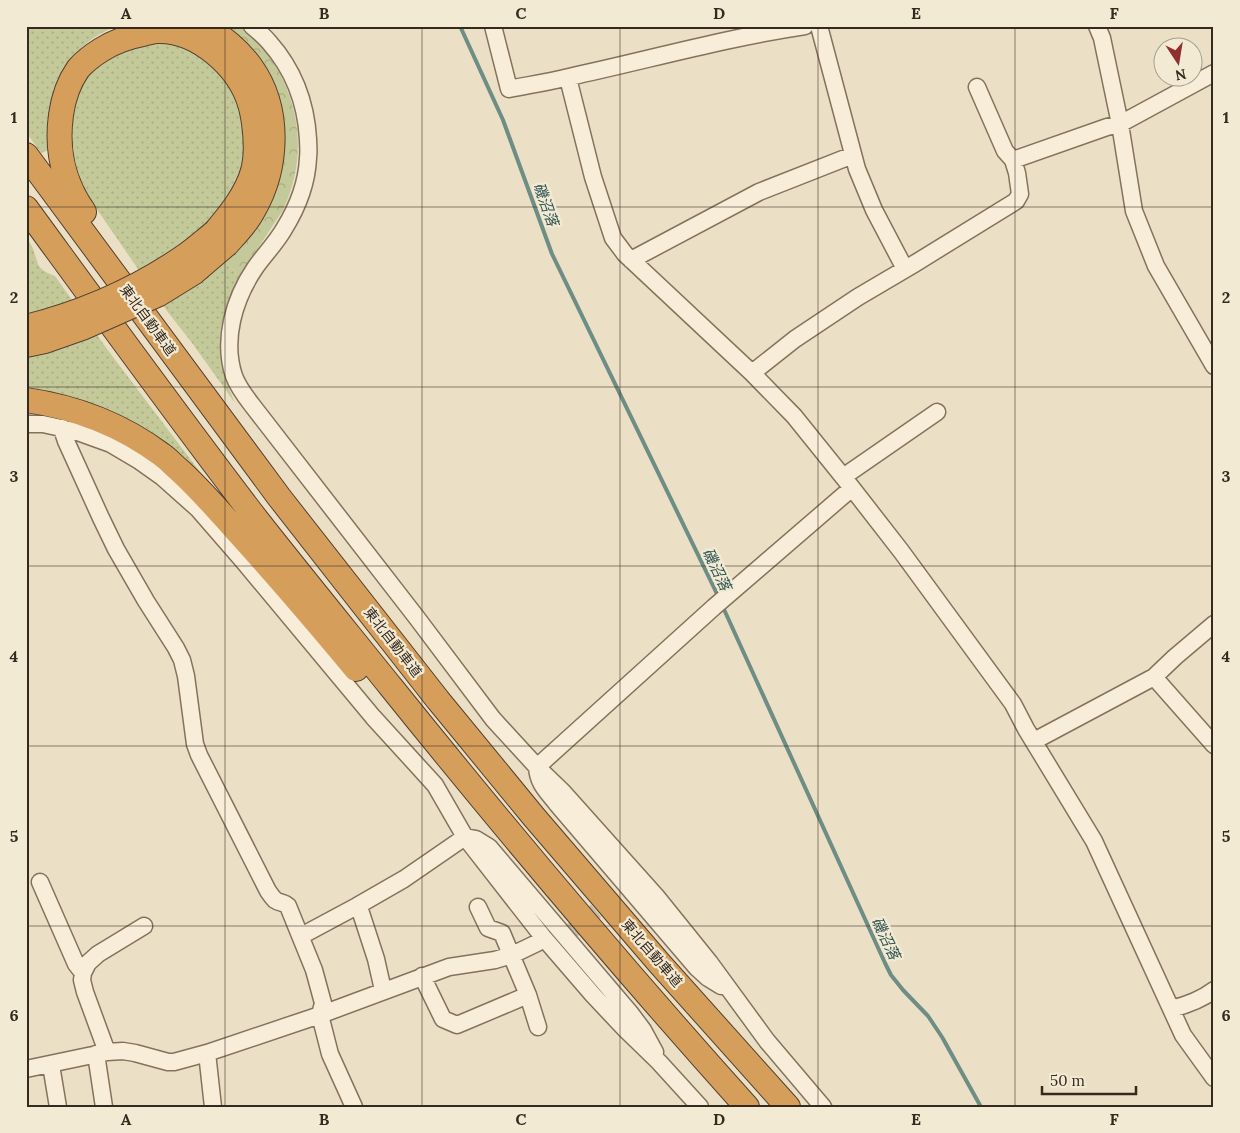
<svg xmlns="http://www.w3.org/2000/svg" width="1240" height="1133" font-family="Lora,'Noto Sans JP',serif">
	<style>
		.green { fill: url(#green-dots) }
		.forest { fill: url(#forest-crowns) }
		.lines { fill: none; stroke-linecap: round; stroke-linejoin: round }
		.stream { stroke: #6e8d85; stroke-width: 4 }
		.minor-tunnel { stroke: #c7bca4; stroke-width: 16; stroke-dasharray: 16 8; stroke-linecap: butt }
		.minor-casing { stroke: #85725c; stroke-width: 19 }
		.highway-casing { stroke: #534030; stroke-width: 26 }
		.minor { stroke: #f7edd8; stroke-width: 16 }
		.highway { stroke: #d59f5b; stroke-width: 24 }
		.highway-bridge-casing { stroke: #534030; stroke-width: 26; stroke-linecap: butt }
		.highway-bridge { stroke: #d59f5b; stroke-width: 24 }
		.grid { fill: none; stroke: #362a1f; stroke-width: 1; stroke-opacity: 0.55 }
		.labels { text-anchor: middle; dominant-baseline: central; stroke-width: 4.5; stroke-linejoin: round; paint-order: stroke }
		.street-label { font-size: 14px; fill: #362a1f; stroke: #f3ead4 }
		.water-label { font-size: 15px; font-style: italic; fill: #2f5552; stroke: #f3ead4 }
		.neatline { fill: none; stroke: #362a1f; stroke-width: 2 }
		.grid-label { font-size: 16px; text-anchor: middle; font-weight: bold; fill: #362a1f }
	</style>
	<defs>
		<pattern id="green-dots" width="8" height="8" patternUnits="userSpaceOnUse" patternTransform="scale(1.25)"><rect width="8" height="8" fill="#c4c999"/><path d="M2 2h.1M6 6h.1" fill="none" stroke="#a9ad83" stroke-width="1.8" stroke-linecap="round"/></pattern>
		<pattern id="forest-crowns" width="20" height="18" patternUnits="userSpaceOnUse" patternTransform="scale(1.25)"><rect width="20" height="18" fill="#c4c999"/><path d="M2 6a3 3 0 1 1 6 0M12 15a3 3 0 1 1 6 0" fill="none" stroke="#a9ad83"/></pattern>
	</defs>
	<rect width="100%" height="100%" fill="#ebe0c5"/>
	<!-- green -->
	<path class="green" d="M26,26H119C86,36 62,63 53,96C48,114 49,132 49,150L41,153L26,132Z
		M157,39L187,46L220,71L241,103L247,151L244,152L242,165L230,191L210,222L199,231L239,277L226,306L220,332L221,360L225,379L235,403L192,343L167,311L87,195L74,168L69,116L82,79L100,59Z
		M26,238C29,242 32,245 33,249C39,265 36,269 55,276L107,349L203,476L200,477L26,393Z"/>
	<!-- forest -->
	<path class="forest" d="M222,26H241C295,72 314,145 283,210L239,277L225,261C240,245 256,229 268,210C271,204 272,197 275,191C284,166 285,149 282,122Z"/>
	<g class="lines">
		<!-- stream -->
		<path class="stream" d="M460,26L503,120L552,254L719,598
			M722,605L885,963L891,975L903,990L928,1016L942,1037L981,1107"/>
		<!-- minor-tunnel -->
		<path class="minor-tunnel" d="M565,936L627,886"/>
		<!-- minor casing -->
		<g class="minor-casing">
			<path id="minor" d="M252,26C258,31 264,36 269,42C293,69 306,103 308,139C308,145 309,151 308,158C307,182 297,208 284,229C276,243 264,255 255,268C234,299 222,340 234,376C238,387 245,396 252,405L417,618L493,719L537,767L563,792L656,896L710,963L767,1041L823,1107
				M493,26L509,89C529,85 549,82 569,77C648,60 725,38 805,26
				M819,26L857,169L874,210L905,269
				M1097,26L1102,38L1120,124L1134,211L1156,266L1214,366
				M568,78L593,177L613,238L625,254L752,373L794,416L852,488L901,551L1013,704L1026,729L1094,841L1183,1035L1214,1078
				M977,87L1005,151L1013,160
				M631,260L759,192L853,155
				M752,373L795,339L858,297L914,264L1016,201L1020,194L1017,173L1013,160L1107,127L1120,124L1214,73
				M26,424H43L75,431L111,444L138,460L162,477L198,509L244,562L373,717L435,785L465,837L543,937L593,995L625,1029L659,1062L700,1107
				M63,428V432L66,441L101,518L116,549L146,601L176,648L182,660L186,676L195,744L199,755L268,891C270,894 273,898 275,900C279,903 284,902 288,906L314,970L323,1003L320,1015L330,1054L354,1107
				M843,477L937,412
				M1154,677L1214,745
				M1034,741L1154,677L1175,657L1214,624
				M40,882L76,964L83,973
				M357,906L361,913L376,959L383,990
				M478,907L488,928L502,933L528,995L538,1027
				M301,936L357,906L404,879L465,837L476,839L489,847L631,1014L643,1030L655,1052
				M422,976L443,1019L457,1025L528,995
				M721,986L708,978L697,968L557,804C547,791 538,784 537,767L714,607L852,488
				M1171,1009C1187,1005 1201,1000 1214,990
				M107,1052L85,992L82,980L83,973L88,963L98,954L144,926
				M207,1053L213,1107
				M96,1054L104,1107
				M51,1065L58,1107
				M26,1069L107,1052L123,1051L135,1053L168,1062H174L207,1053L320,1015L449,967L495,960L512,955L537,943L543,937"/>
		</g>
		<!-- highway casing -->
		<g class="highway-casing">
			<path id="highway" d="M206,26C223,38 239,50 251,67C281,109 278,168 253,211C247,223 237,233 227,244
				M26,155L279,497L438,700L534,817L660,964L788,1107
				M26,208C102,312 178,417 257,520C301,576 346,631 391,687C506,830 624,970 747,1107
				M84,212C63,182 56,151 61,115C63,100 69,82 78,69C84,62 93,55 101,50C115,41 127,37 143,34C148,33 153,31 158,31C198,30 239,67 250,104C252,110 253,117 254,123C256,138 257,156 253,171C246,195 230,214 215,232
				M26,400C75,407 122,425 162,455C168,459 173,465 179,470C199,488 216,508 234,528C276,574 316,621 356,669"/>
		</g>
		<!-- minor -->
		<use href="#minor" class="minor"/>
		<!-- highway -->
		<use href="#highway" class="highway"/>
		<!-- highway-bridge casing -->
		<g class="highway-bridge-casing">
			<path id="highway-bridge" d="M26,327C82,313 137,289 185,256C195,249 205,240 215,232
				M26,345L45,341L82,328L159,294L193,273L227,244"/>
		</g>
		<!-- highway-bridge -->
		<use href="#highway-bridge" class="highway-bridge"/>
	</g>
	<!-- grid -->
	<path class="grid" d="M225,26V1107M422,26V1107M620,26V1107M818,26V1107M1015,26V1107M26,207H1214M26,387H1214M26,566H1214M26,746H1214M26,926H1214"/>
	<g class="labels">
		<!-- street labels -->
		<g class="street-label">
			<text transform="translate(148 320) rotate(54)">東北自動車道</text>
			<text transform="translate(393 642) rotate(52)">東北自動車道</text>
			<text transform="translate(652 953) rotate(49)">東北自動車道</text>
		</g>
		<!-- water labels -->
		<g class="water-label">
			<text transform="translate(546 204) rotate(70)">磯沼落</text>
			<text transform="translate(717 569) rotate(64)">磯沼落</text>
			<text transform="translate(886 938) rotate(64)">磯沼落</text>
		</g>
	</g>
	<!-- border -->
	<rect width="1240" height="1133" fill="none" stroke="#f3ead4" stroke-width="55"/>
	<!-- north arrow -->
	<g transform="translate(1178 62) rotate(168)"><circle r="24" fill="#f3ead4" stroke="#a79d8c"/>
	<path d="M0-4L9 19L0 12L-9 19Z" fill="#913031"/>
	<text y="-8" font-size="14" font-weight="bold" text-anchor="middle" fill="#362a1f">N</text>
	</g>
	<!-- scale -->
	<path d="M1042 1086v8h94v-8" fill="none" stroke="#362a1f" stroke-width="2.5"/>
	<text x="1050" y="1086" font-size="15" fill="#362a1f" stroke="#f3ead4" stroke-width="4" paint-order="stroke">50 m</text>
	<rect x="28" y="28" width="1184" height="1078" class="neatline"/>
	<g class="grid-label">
		<text x="126" y="19">A</text>
		<text x="324" y="19">B</text>
		<text x="521" y="19">C</text>
		<text x="719" y="19">D</text>
		<text x="916" y="19">E</text>
		<text x="1114" y="19">F</text>
		<text x="14" y="123">1</text>
		<text x="1226" y="123">1</text>
		<text x="14" y="303">2</text>
		<text x="1226" y="303">2</text>
		<text x="14" y="482">3</text>
		<text x="1226" y="482">3</text>
		<text x="14" y="662">4</text>
		<text x="1226" y="662">4</text>
		<text x="14" y="842">5</text>
		<text x="1226" y="842">5</text>
		<text x="14" y="1021">6</text>
		<text x="1226" y="1021">6</text>
		<text x="126" y="1125">A</text>
		<text x="324" y="1125">B</text>
		<text x="521" y="1125">C</text>
		<text x="719" y="1125">D</text>
		<text x="916" y="1125">E</text>
		<text x="1114" y="1125">F</text>
	</g>
</svg>
